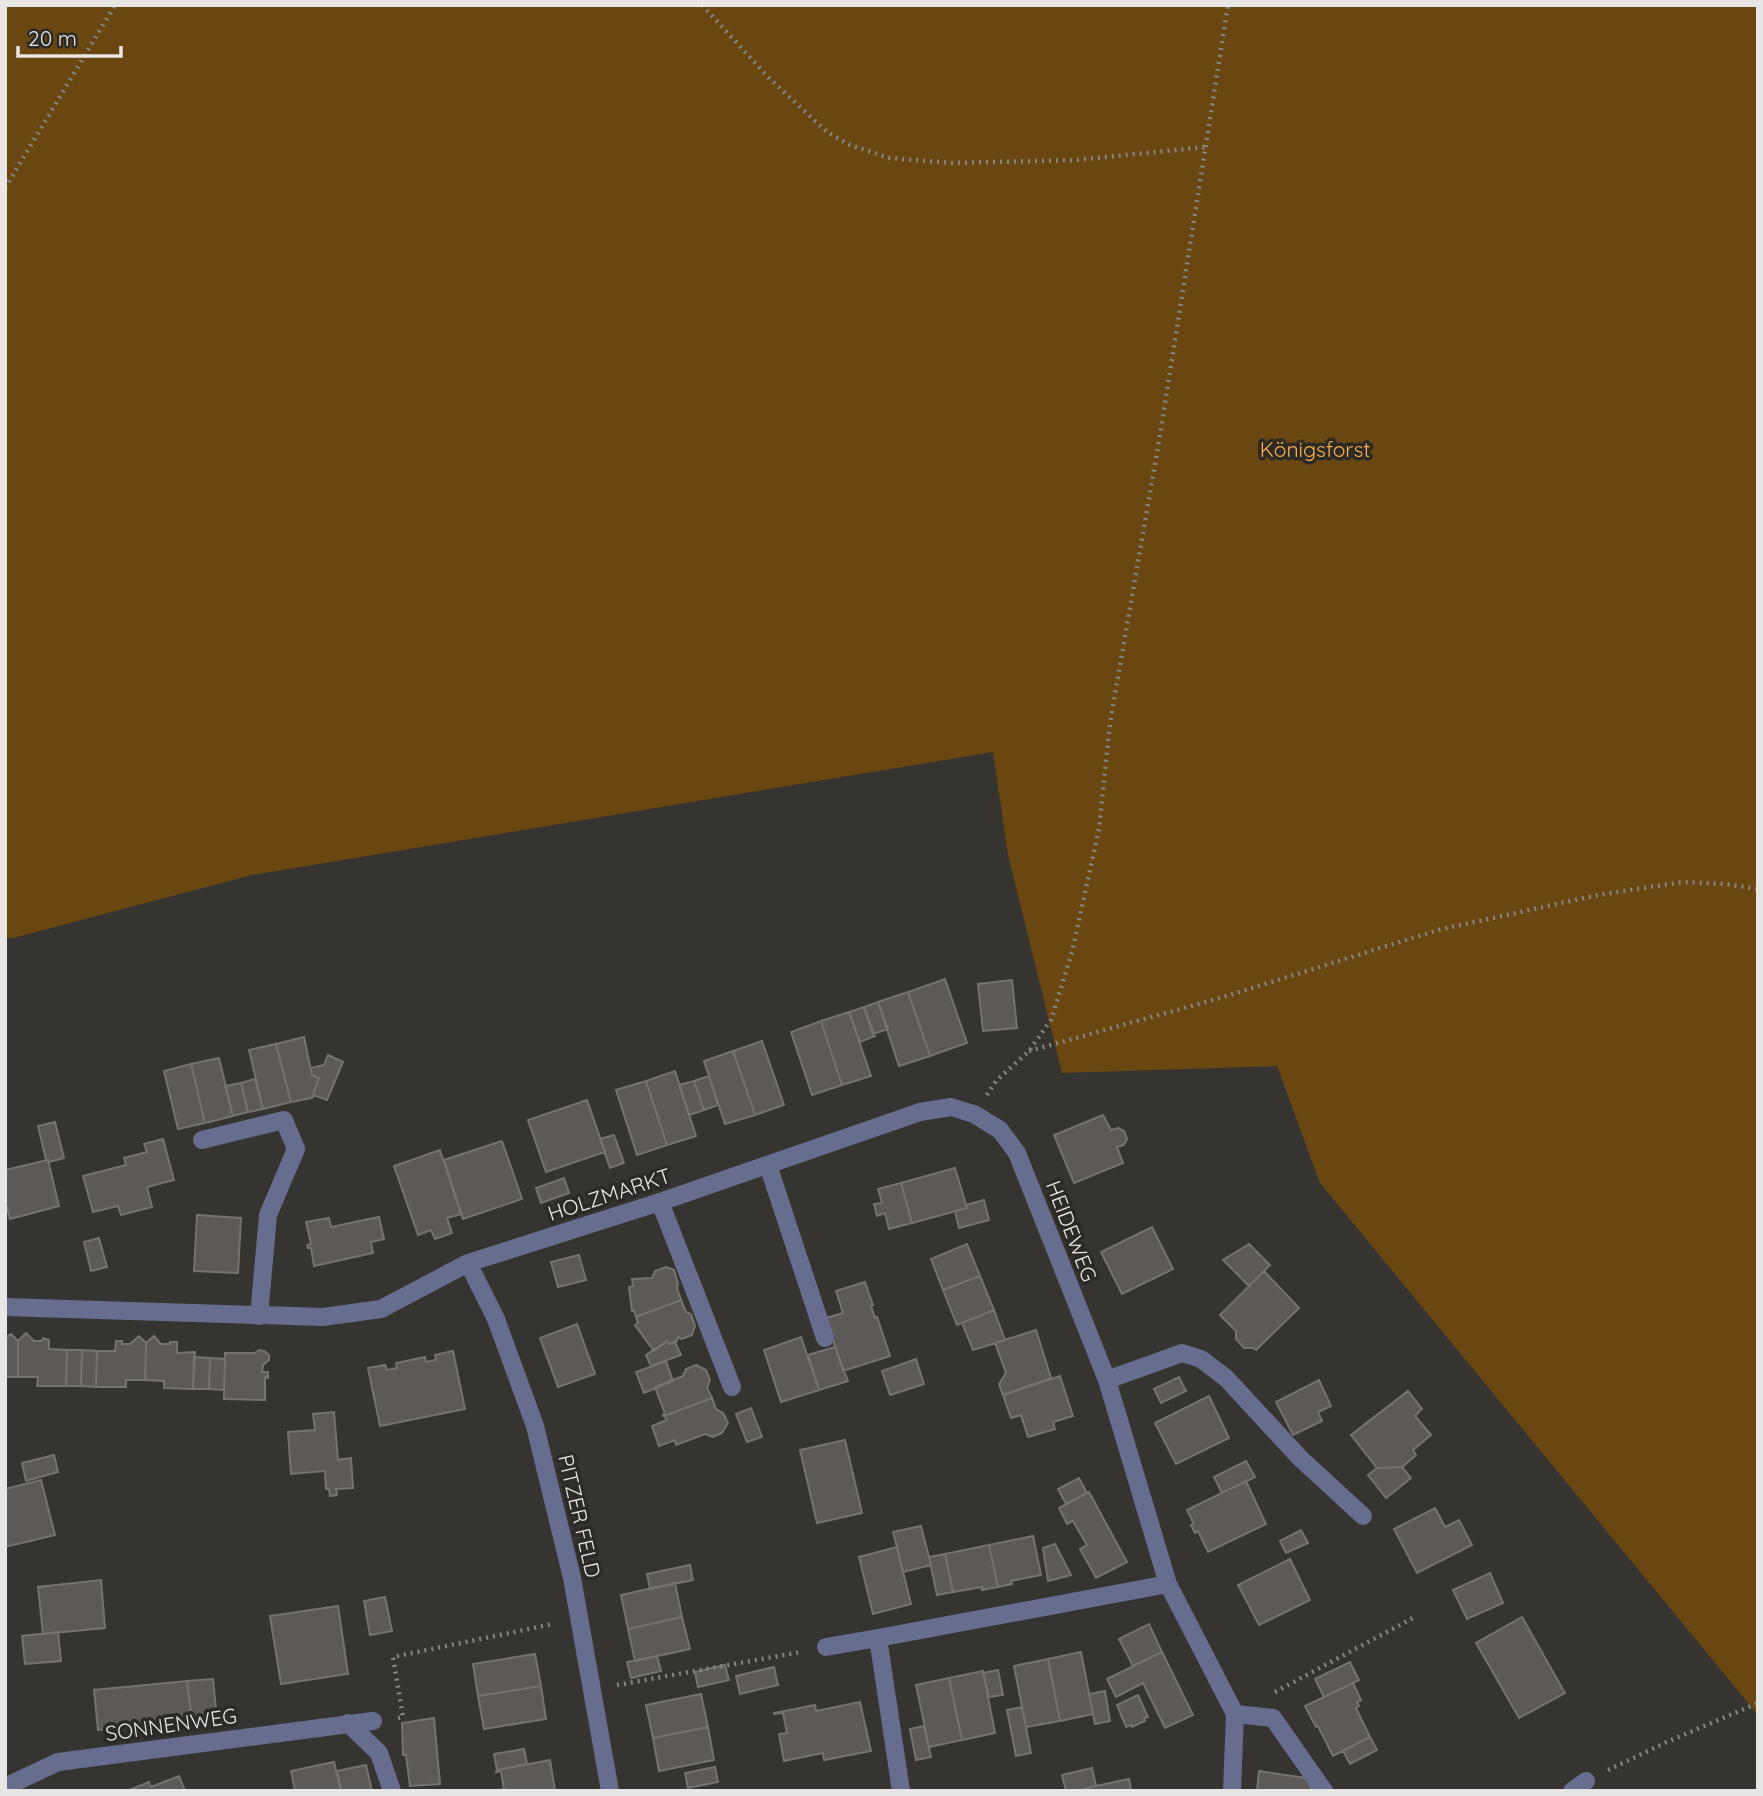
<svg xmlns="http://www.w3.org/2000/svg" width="1763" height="1796" font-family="Quicksand,sans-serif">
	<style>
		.green { fill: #6a4611 }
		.building { fill: #5c5956; stroke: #75726f; stroke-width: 2 }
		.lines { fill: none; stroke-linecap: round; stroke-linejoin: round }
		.path { stroke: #878583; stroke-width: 4.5; stroke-dasharray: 2 5; stroke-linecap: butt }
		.service { stroke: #676d8e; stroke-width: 18 }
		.minor { stroke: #676d8e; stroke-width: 18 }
		.labels { text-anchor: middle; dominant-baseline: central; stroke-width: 7; stroke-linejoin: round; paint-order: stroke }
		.park-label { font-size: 21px; fill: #fbb049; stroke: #2c2a27 }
		.street-label { font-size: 21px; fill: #e7e6e4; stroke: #2c2a27 }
	</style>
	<rect width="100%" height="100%" fill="#363431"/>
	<!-- green -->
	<path class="green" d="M5,5H1758V1715L1320,1183L1277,1066L1062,1073L1008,855L993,752L252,875L13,938H5Z"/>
	<!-- building -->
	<path class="building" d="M945,979L967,1043L930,1056L908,992Z
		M1012,980L1017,1028L983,1031L978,984Z
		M908,992L930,1056L899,1066L878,1002Z
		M878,1002L888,1029L873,1034L864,1007Z
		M864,1007L875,1036L860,1042L849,1012Z
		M849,1012L871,1076L842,1085L821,1021Z
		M821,1021L842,1085L812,1095L791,1032Z
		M304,1037L312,1075L319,1078L312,1098L291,1102L276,1044Z
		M762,1041L784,1105L755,1115L733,1051Z
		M276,1044L291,1102L263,1109L249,1050Z
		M733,1051L755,1115L725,1124L704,1061Z
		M328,1055L343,1062L327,1100L313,1095L319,1078L312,1075L311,1068L324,1065Z
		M219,1058L233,1116L205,1123L191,1064Z
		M191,1064L205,1123L178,1129L164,1071Z
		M675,1071L696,1136L667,1145L646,1081Z
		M709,1076L718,1105L704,1110L694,1081Z
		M255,1079L263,1109L248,1112L241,1083Z
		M646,1081L667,1145L637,1155L616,1090Z
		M694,1081L704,1110L689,1115L679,1085Z
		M241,1083L248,1112L233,1116L225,1086Z
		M587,1100L605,1152L546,1172L528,1120Z
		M1103,1115L1111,1130L1118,1128L1124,1131L1127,1139L1124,1145L1117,1147L1123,1163L1074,1183L1054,1135Z
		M55,1122L64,1158L49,1162L48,1160H46L38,1126Z
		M614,1135L624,1163L610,1168L600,1139Z
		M163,1139L174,1180L147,1187L152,1207L121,1215L118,1206L93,1212L83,1176L126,1165L124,1158L147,1152L144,1144Z
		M502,1141L522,1199L463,1219L444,1160Z
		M440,1150L461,1214L447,1218L452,1233L435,1239L431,1230L418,1235L394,1166Z
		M48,1160L59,1206L10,1219L5,1201V1170Z
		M955,1168L967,1208L912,1223L901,1183Z
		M564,1178L569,1193L541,1203L536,1188Z
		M901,1183L912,1223L889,1229L885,1213L877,1216L874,1204L882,1203L878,1189Z
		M984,1200L989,1220L959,1228L955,1211L967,1208L966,1205Z
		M197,1215L241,1218L238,1273L194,1271Z
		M379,1217L384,1239L371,1242L373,1253L314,1266L311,1248H308L307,1245L311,1244L306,1222L329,1218L331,1227Z
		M1152,1227L1173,1269L1122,1294L1101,1252Z
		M99,1238L107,1267L91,1271L84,1242Z
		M967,1244L980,1276L943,1290L931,1259Z
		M1249,1244L1270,1265L1249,1286L1223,1260Z
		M579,1255L586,1280L558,1287L551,1262Z
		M666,1267L674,1270L678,1284L677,1288L681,1300L636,1317L634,1311H632L629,1287L633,1286L632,1279L652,1278L655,1271Z
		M1264,1271L1299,1308L1256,1350L1253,1348H1244L1236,1339V1331L1220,1315Z
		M980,1276L994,1310L957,1325L943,1290Z
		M865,1282L873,1305L871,1306L875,1318L877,1317L890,1356L843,1371L826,1318L843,1313L836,1291Z
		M681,1300L686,1312L691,1314L695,1326L692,1335L682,1339L678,1337L677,1341L669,1344L667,1341L654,1351L635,1325L638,1323L636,1317Z
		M994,1310L1005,1340L973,1350L962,1323Z
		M577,1324L595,1374L558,1387L540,1338Z
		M1036,1330L1051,1378L1003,1395L999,1384L1006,1373L995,1343Z
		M26,1333L34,1341H42L43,1338L49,1340V1349L67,1350L66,1386H37L38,1377H18V1341Z
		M11,1334L18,1341V1377H5V1338Z
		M139,1336L146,1343L145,1380H126V1387H96L97,1351H115L116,1341H122V1344H130Z
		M154,1336L161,1344H170V1342H177V1353L195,1352L193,1389L164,1388V1381L145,1380L146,1343Z
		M801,1337L819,1390L781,1402L764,1350Z
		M667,1341L669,1344L675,1342L681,1355L651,1366L646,1355Z
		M835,1347L848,1381L819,1390L808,1355Z
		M67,1350H82L81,1386H66Z
		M82,1350L97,1351L96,1387L81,1386Z
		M259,1350L264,1351L269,1355V1360L263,1365L262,1372H268V1378L265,1377V1400L224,1399L225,1353H255Z
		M453,1351L465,1409L380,1426L368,1368L385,1365L387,1370L397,1368L396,1363L425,1357L426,1362L436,1360L435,1355Z
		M194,1357L210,1358L209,1389H193Z
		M210,1358L225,1359L224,1390L209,1389Z
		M916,1359L924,1384L890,1395L882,1371Z
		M666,1361L673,1381L644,1393L636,1372Z
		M696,1365L706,1370L710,1380L707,1388L712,1398L664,1416L663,1415L665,1414L655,1387L683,1376L686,1369Z
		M1060,1376L1073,1416L1053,1422L1055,1429L1028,1437L1021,1415L1011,1418L1003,1395Z
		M1179,1377L1186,1391L1161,1403L1154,1389Z
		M1319,1380L1331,1406L1318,1412L1322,1421L1293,1435L1276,1402Z
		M1408,1391L1422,1409L1415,1416L1431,1435L1413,1450L1416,1455L1402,1467L1377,1468L1351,1435Z
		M1209,1396L1229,1438L1176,1464L1155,1423Z
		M712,1398L716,1409L723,1413L728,1423L722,1433L713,1437L705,1434L676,1445L675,1440L659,1446L652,1426L667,1420L664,1416Z
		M751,1408L762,1437L747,1442L736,1414Z
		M334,1412L338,1460L351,1458L353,1488L336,1489L337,1495L330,1496L329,1489H326L325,1471L291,1474L288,1432L315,1430L313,1414Z
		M845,1440L862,1513L817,1523L800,1450Z
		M54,1455L58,1472L26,1481L22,1463Z
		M1246,1461L1255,1477L1222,1493L1214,1477Z
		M1402,1467L1411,1478L1386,1498L1368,1475L1377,1468Z
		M1079,1478L1087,1493L1066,1504L1058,1489Z
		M41,1480L55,1535L5,1547V1489Z
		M1246,1481L1266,1524L1208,1552L1198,1531L1195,1533L1191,1525L1194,1524L1187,1510Z
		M1089,1492L1127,1562L1096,1578L1080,1549L1087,1545L1073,1521L1067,1524L1059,1508Z
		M1435,1508L1445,1527L1459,1520L1472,1545L1417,1573L1394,1529Z
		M921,1526L931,1565L903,1572L893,1532Z
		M1301,1530L1308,1543L1286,1553L1280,1541Z
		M1033,1536L1041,1575L1011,1581L1012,1584L998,1587L989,1545Z
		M1055,1544L1071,1575L1048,1581L1043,1548Z
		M989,1545L998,1587L982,1590V1587L953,1592L945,1554Z
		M897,1547L911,1604L873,1614L859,1557Z
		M945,1554L953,1592L937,1595L929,1557Z
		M1290,1559L1310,1600L1259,1625L1238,1585Z
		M690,1565L693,1580L650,1589L647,1574Z
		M1490,1573L1503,1603L1467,1619L1453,1590Z
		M101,1580L105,1628L43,1634L38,1587Z
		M675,1583L682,1617L628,1629L621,1595Z
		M385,1597L392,1631L370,1635L364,1601Z
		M338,1606L348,1674L281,1684L270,1616Z
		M682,1617L690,1649L635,1661L628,1629Z
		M1522,1617L1565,1693L1519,1718L1476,1643Z
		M1149,1624L1162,1652L1133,1666L1119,1639Z
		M58,1632L61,1661L25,1664L22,1636Z
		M1081,1652L1093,1714L1060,1721L1048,1659Z
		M1162,1652L1193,1715L1165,1728L1143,1683L1116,1697L1107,1679Z
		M535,1654L541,1686L478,1696L473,1664Z
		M657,1656L661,1671L631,1678L627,1662Z
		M1048,1659L1060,1721L1026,1727L1014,1666Z
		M1350,1662L1359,1680L1324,1697L1315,1679Z
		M725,1665L729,1680L698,1687L695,1672Z
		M774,1667L778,1685L740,1694L736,1676Z
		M998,1670L1003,1695L989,1697L983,1673Z
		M983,1671L995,1733L962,1740L949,1678Z
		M949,1678L962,1740L929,1747L916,1685Z
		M213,1679L217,1719L192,1721L187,1681Z
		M187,1681L192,1721L98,1730L94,1690Z
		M1353,1683L1361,1700L1357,1702L1359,1706L1356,1708L1370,1737L1333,1756L1318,1726L1316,1727L1305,1706Z
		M541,1686L546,1719L484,1729L478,1696Z
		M1105,1691L1110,1721L1095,1724L1089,1694Z
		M701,1694L708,1727L653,1738L646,1705Z
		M1138,1695L1148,1717L1144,1718L1145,1721L1132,1727L1131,1725L1126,1727L1117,1705Z
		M860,1702L871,1751L824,1760L823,1753L784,1761L779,1734L787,1733L783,1713L774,1714V1713L815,1705L816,1711Z
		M1022,1707L1031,1753L1016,1756L1007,1710Z
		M434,1718L440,1784L410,1786L406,1755H403L402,1723Z
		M924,1726L931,1757L916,1760L910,1729Z
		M708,1727L714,1760L659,1771L653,1738Z
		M1370,1737L1377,1750L1350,1764L1343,1751Z
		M524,1749L527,1764L497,1770L494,1754Z
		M550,1760L555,1791H494L504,1789L501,1771L496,1772L497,1770Z
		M334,1762L341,1791H295L291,1771Z
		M366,1765L372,1791H341L337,1771Z
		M715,1767L718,1782L688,1788L685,1773Z
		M1092,1768L1096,1786L1075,1791H1066L1062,1775Z
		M1259,1771L1306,1778L1311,1787V1791H1257Z
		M179,1776L185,1791H127L149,1782L151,1787Z
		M1129,1779L1131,1791H1075L1096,1786Z"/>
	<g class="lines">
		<!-- path -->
		<path class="path" d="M702,5L769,78L827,132L850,145L890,158L952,163L1076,160L1206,147
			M5,188L115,5
			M1029,1051L1220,998L1438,930L1598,895L1683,882L1725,884L1758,889
			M987,1095L996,1081L1029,1051L1051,1020L1072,952L1099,829L1110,723L1160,435L1228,5
			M617,1685L801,1652
			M1275,1692L1413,1618
			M398,1718L403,1717L393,1657L553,1624
			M1608,1770L1667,1742L1758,1703"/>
		<!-- service -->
		<path class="service" d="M202,1140L284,1120L296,1149L268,1215L259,1316
			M768,1165L825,1338
			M660,1202L732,1387
			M1107,1380L1182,1353L1201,1359L1226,1378L1300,1458L1363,1516
			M826,1647L878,1638L901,1791
			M1235,1714L1273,1718L1324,1791
			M348,1723L379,1753L392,1791
			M5,1787L58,1762L373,1721
			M1572,1791L1586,1781"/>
		<!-- minor -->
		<path class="minor" d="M468,1263L496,1319L535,1426L572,1578L610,1791
			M5,1307L323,1317L381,1309L468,1263L660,1202L920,1112L951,1107L974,1114L1000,1130L1017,1153L1107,1380L1168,1584L1235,1714L1232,1791
			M878,1638L1168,1584
			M5,1789L7,1791"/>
	</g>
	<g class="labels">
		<!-- park labels -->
		<g class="park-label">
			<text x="1315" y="449">Königsforst</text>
		</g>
		<!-- street labels -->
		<g class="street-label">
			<text transform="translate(609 1194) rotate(-18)">HOLZMARKT</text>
			<text transform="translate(1072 1231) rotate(69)">HEIDEWEG</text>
			<text transform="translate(580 1516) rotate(77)">PITZER FELD</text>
			<text transform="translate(171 1724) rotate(-8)">SONNENWEG</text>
		</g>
	</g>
	<!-- border -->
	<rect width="1763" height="1796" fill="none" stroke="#e7e6e4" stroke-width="14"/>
	<!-- scale -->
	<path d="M18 46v10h103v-10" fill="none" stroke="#e7e6e4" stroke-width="3.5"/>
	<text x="28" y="46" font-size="21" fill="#e7e6e4" stroke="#2c2a27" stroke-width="5" paint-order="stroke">20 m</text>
</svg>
